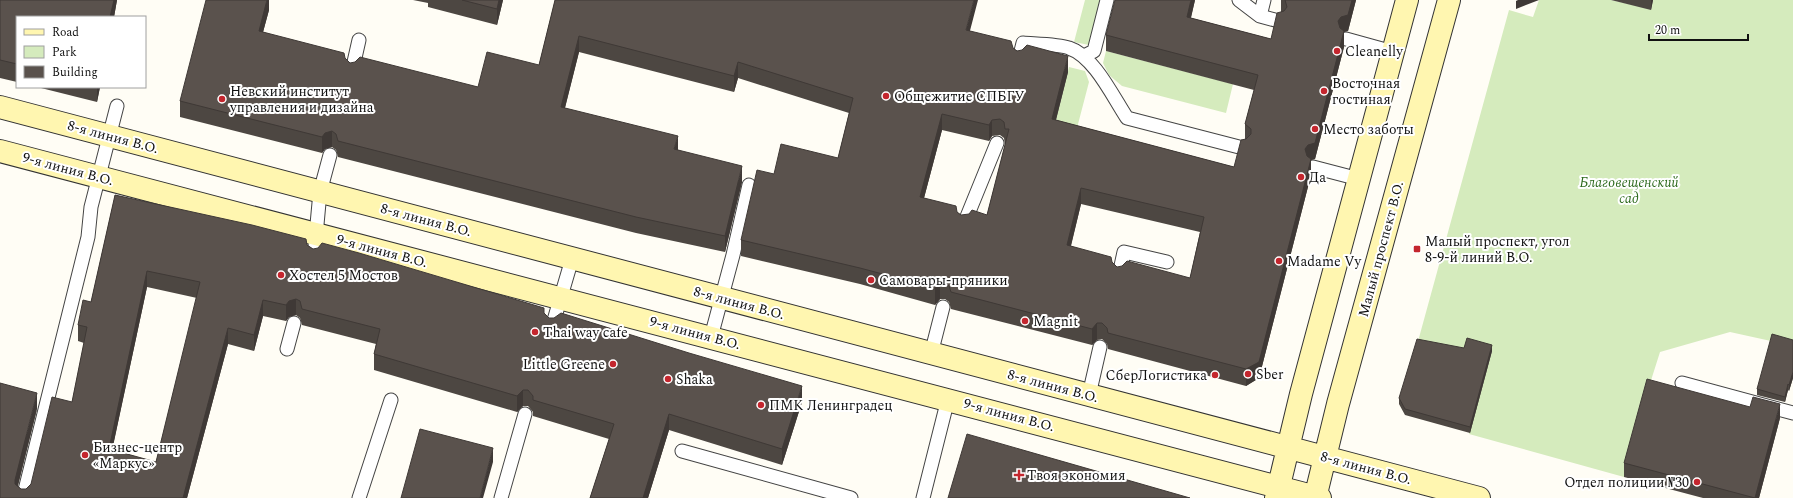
<svg xmlns="http://www.w3.org/2000/svg" width="1793" height="498" font-family="Spectral,serif">
	<style>
		.green { fill: #d5ebbd }
		.lines { fill: none; stroke-linecap: round; stroke-linejoin: round }
		.service-casing { stroke: #444; stroke-width: 15 }
		.secondary-casing { stroke: #333; stroke-width: 24 }
		.service { stroke: #fff; stroke-width: 13 }
		.secondary { stroke: #fff6b0; stroke-width: 22 }
		.wall { fill: #4d4742; fill-rule: evenodd }
		.shaded-wall { fill: #3f3936 }
		.building { fill: #5a524d; stroke: #3f3936; fill-rule: evenodd }
		.poi-dot { fill: #c4262e; stroke: #fff; stroke-width: 1.5 }
		.labels { text-anchor: middle; dominant-baseline: central; stroke-width: 4; stroke-linejoin: round; paint-order: stroke }
		.poi-label { font-size: 14px; fill: #111; stroke: #fff; text-anchor: start }
		.street-label { font-size: 14px; fill: #111; stroke: #fff }
		.park-label { font-size: 14px; font-style: italic; fill: #2f6b1f; stroke: #fff }
	</style>
	<rect width="100%" height="100%" fill="#fffdf5"/>
	<!-- green -->
	<path class="green" d="M1085,0H1100L1089,45L1074,42Z
		M1539,0H1611L1651,9L1653,0H1793V346L1730,332L1660,352L1647,393L1624,477L1469,434L1492,351L1464,354L1417,345L1509,10L1533,17Z
		M1106,51L1233,84L1226,113L1122,86L1109,75L1103,63Z
		M1069,67L1085,71L1089,82L1077,128L1055,123Z"/>
	<g class="lines">
		<!-- service casing -->
		<g class="service-casing">
			<path id="service" d="M1239,0L1260,16L1279,21
				M1260,16L1264,0
				M1346,39L1393,52
				M1084,56L1094,51L1107,0
				M1019,59L1023,43C1036,44 1058,44 1069,48C1094,56 1113,97 1127,118L1243,148
				M352,71L359,40
				M1313,167L1359,179
				M964,224L997,143
				M314,257L320,192L330,155
				M1119,275L1124,252L1167,262
				M552,327L572,259
				M711,337L733,255L749,185
				M287,349L294,323
				M931,354L943,307
				M1682,383L1793,413
				M1089,395L1100,347
				M682,451L851,498
				M23,498L88,237L91,207L117,106
				M359,498L391,400
				M501,498L525,414
				M923,498L948,399"/>
		</g>
		<!-- secondary casing -->
		<g class="secondary-casing">
			<path id="secondary" d="M0,107L1479,498
				M0,151L1320,498
				M1276,498L1301,394L1407,0
				M1315,498L1338,404L1449,0"/>
		</g>
		<!-- service -->
		<use href="#service" class="service"/>
		<!-- secondary -->
		<use href="#secondary" class="secondary"/>
	</g>
	<!-- wall -->
	<path class="wall" d="M0,0H117L114,17H17V82L0,78Z
		M269,0V10L263,32L345,58L350,63L478,87L539,65L555,0L970,31L1068,72L1056,120L1234,167L1245,140V124L1254,90L1106,51V35L1195,0L1191,18L1271,39L1281,12V0H1356L1348,31L1344,32V47L1315,159L1311,160V175L1259,378L1246,386L1108,349L1107,344L1102,339L1097,340L1092,345L951,309L949,302L945,299H940L935,305L860,284L741,256V240L774,174L838,158L849,113L738,78L734,92L579,52L565,108L678,150L742,182L725,252L636,233L338,157L336,150L332,147L325,149L322,153L180,117V101ZM942,130L989,141L992,136L1000,135L1004,138L1005,145L987,215H961L957,212L924,198ZM1081,204L1200,232L1190,278L1117,267L1112,262L1071,246Z
		M413,0H503L497,25L428,7V3Z
		M1611,0H1653L1651,10Z
		M37,87H100L97,102Z
		M115,195L307,245L313,249L544,313L549,318L802,402L782,465L669,430L648,498H590L609,439L533,416V412L528,406H523L517,412L374,370V354L376,344L302,325L300,318L296,315L289,317L286,321L263,316L254,351L228,344L187,498H0L37,409L18,486L21,489H26L31,484L72,402L84,343L78,341V325L91,302ZM147,287L197,298L156,462L112,450Z
		M1793,340V378L1789,391L1788,390L1785,402L1757,395V389Z
		M1464,348L1492,351L1470,433L1405,415L1399,404V398Z
		M1780,418L1759,498H1703L1624,477V463Z"/>
	<!-- shaded-wall -->
	<path class="shaded-wall" d="M114,0H117L114,17H110Z
		M267,0H269V10L259,47V31Z
		M499,0H503L497,25V9Z
		M974,0H978L966,46V30Z
		M1191,0H1195L1187,33V17Z
		M1352,0H1356L1348,31L1344,32V47L1315,159L1311,160V175L1259,378L1246,386V369L1308,161L1305,149L1341,33L1338,21Z
		M1518,0H1539L1516,9V1Z
		M1651,0H1653L1651,10Z
		M579,36V52L561,123V107Z
		M1068,56V72L1052,135V119Z
		M738,62V78L734,92V76Z
		M97,87H100L97,102Z
		M942,114V130L920,213V197Z
		M992,120V136L989,141V125Z
		M332,131V147L325,149L322,153V137L325,133Z
		M678,136V152L674,149Z
		M742,166V182L725,252V236Z
		M1081,188V204L1067,261V245Z
		M147,271V287L109,465V449Z
		M940,283V299L935,305V288Z
		M296,299V315L289,317L286,321V305L289,301Z
		M263,300V316L254,351V335Z
		M1097,323V340L1092,345V329Z
		M228,328V344L187,498H183Z
		M1492,345V351L1470,433V427Z
		M1793,372V378L1789,391V385Z
		M1788,384V390L1785,402V397Z
		M802,386V402L782,465V449Z
		M523,390V406L517,412V396Z
		M37,393V409L15,496V480Z
		M1780,404V418L1759,498H1755Z
		M669,414V430L648,498H643Z
		M493,448V462L483,498H480Z"/>
	<!-- building -->
	<path class="building" d="M0,0H114L110,17H17V64L0,60Z
		M206,0H267L259,31L344,53L345,58L350,63L355,62L360,57L478,87L487,52L539,65L555,0H974L966,30L1011,41L1013,48L1017,51L1022,50L1027,45L1068,56L1052,119L1234,167L1241,140L1246,139L1251,134V129L1245,124L1258,75L1106,35L1115,0H1191L1187,17L1271,39L1277,13L1284,11L1287,7L1285,0H1352L1348,15L1341,17L1338,21L1340,28L1344,31L1315,143L1308,145L1305,149L1307,156L1311,159L1259,362L1246,369L1108,333L1107,328L1102,323H1097L1092,329L951,292L949,286L945,283H940L935,288L860,268L741,240L757,170L774,174L781,144L838,158L853,98L738,62L734,76L579,36L561,107L678,136L674,149L742,166L725,236L636,217L338,141L336,134L332,131L325,133L322,137L180,101ZM942,114L989,125L992,120L1000,119L1004,122L1005,129H1009L987,215L972,210L969,214L961,215L957,212L956,206L920,197ZM1081,188L1204,217L1190,278L1127,261L1122,266L1117,267L1112,262L1111,257L1067,245Z
		M462,0H499L497,9Z
		M115,195L252,225L306,239L307,245L313,249L318,248L322,243L359,253L544,308V313L549,318H554L561,313L689,353L802,386L782,449L669,414L643,498H590L614,424L533,400V396L528,390H523L517,396L374,354L380,329L302,309L300,301L296,299L289,301L286,305L263,300L254,335L228,328L183,498H0V383L37,393L15,480V484L21,489H26L31,484L52,397L72,402L87,327L78,325L83,300L91,302ZM147,271L200,282L156,462L109,449Z
		M1772,334L1793,340V372L1789,385L1788,384L1785,397L1757,389Z
		M1467,338L1492,345L1470,427L1405,409L1399,398L1417,339L1464,348Z
		M1647,379L1750,407L1753,397L1780,404L1755,498L1624,463Z
		M420,429L493,448L480,498H401Z
		M967,434L1190,498H948Z"/>
	<!-- markers -->
	<g class="poi-dot">
		<circle cx="1337" cy="51" r="4"/>
		<circle cx="1324" cy="91" r="4"/>
		<circle cx="886" cy="96" r="4"/>
		<circle cx="222" cy="99" r="4"/>
		<circle cx="1315" cy="129" r="4"/>
		<circle cx="1301" cy="177" r="4"/>
		<rect x="1413" y="245" width="8" height="8" rx="2"/>
		<circle cx="1279" cy="261" r="4"/>
		<circle cx="281" cy="275" r="4"/>
		<circle cx="871" cy="280" r="4"/>
		<circle cx="1025" cy="321" r="4"/>
		<circle cx="535" cy="332" r="4"/>
		<circle cx="613" cy="364" r="4"/>
		<circle cx="1248" cy="374" r="4"/>
		<circle cx="1215" cy="375" r="4"/>
		<circle cx="668" cy="379" r="4"/>
		<circle cx="761" cy="405" r="4"/>
		<circle cx="85" cy="455" r="4"/>
		<path d="M1017 469h4v4h4v4h-4v4h-4v-4h-4v-4h4z"/>
		<circle cx="1697" cy="482" r="4"/>
	</g>
	<g class="labels">
		<!-- poi labels -->
		<g class="poi-label">
			<text x="1345" y="51">Cleanelly</text>
			<text x="1332" y="83">Восточная<tspan x="1332" dy="16">гостиная</tspan></text>
			<text x="230" y="91">Невский институт<tspan x="230" dy="16">управления и дизайна</tspan></text>
			<text x="894" y="96">Общежитие СПБГУ</text>
			<text x="1323" y="129">Место заботы</text>
			<text x="1309" y="177">Да</text>
			<text x="1425" y="241">Малый проспект, угол<tspan x="1425" dy="16">8-9-й линий В.О.</tspan></text>
			<text x="1287" y="261">Madame Vy</text>
			<text x="289" y="275">Хостел 5 Мостов</text>
			<text x="879" y="280">Самовары-пряники</text>
			<text x="1033" y="321">Magnit</text>
			<text x="543" y="332">Thai way cafe</text>
			<text x="605" y="364" text-anchor="end">Little Greene</text>
			<text x="1256" y="374">Sber</text>
			<text x="1207" y="375" text-anchor="end">СберЛогистика</text>
			<text x="676" y="379">Shaka</text>
			<text x="769" y="405">ПМК Ленинградец</text>
			<text x="93" y="447">Бизнес-центр<tspan x="93" dy="16">«Маркус»</tspan></text>
			<text x="1027" y="475">Твоя экономия</text>
			<text x="1689" y="482" text-anchor="end">Отдел полиции №30</text>
		</g>
		<!-- street labels -->
		<g class="street-label">
			<text transform="translate(113 137) rotate(15)">8-я линия В.О.</text>
			<text transform="translate(68 169) rotate(15)">9-я линия В.О.</text>
			<text transform="translate(426 220) rotate(15)">8-я линия В.О.</text>
			<text transform="translate(1381 249) rotate(-75)">Малый проспект В.О.</text>
			<text transform="translate(382 251) rotate(15)">9-я линия В.О.</text>
			<text transform="translate(739 303) rotate(15)">8-я линия В.О.</text>
			<text transform="translate(695 333) rotate(15)">9-я линия В.О.</text>
			<text transform="translate(1053 386) rotate(15)">8-я линия В.О.</text>
			<text transform="translate(1009 415) rotate(15)">9-я линия В.О.</text>
			<text transform="translate(1366 468) rotate(15)">8-я линия В.О.</text>
		</g>
		<!-- park labels -->
		<g class="park-label">
			<text x="1629" y="182">Благовещенский<tspan x="1629" dy="16">сад</tspan></text>
		</g>
	</g>
	<!-- legend -->
	<rect x="16" y="16" width="130" height="72" fill="#ffffff" stroke="#a0a0a0"/>
	<rect x="24" y="29" width="20" height="6" fill="#fff6b0" stroke="#a0a0a0"/>
	<text x="52" y="36" font-size="12" fill="#111111">Road</text>
	<rect x="24" y="46" width="20" height="12" fill="#d5ebbd" stroke="#a0a0a0"/>
	<text x="52" y="56" font-size="12" fill="#111111">Park</text>
	<rect x="24" y="66" width="20" height="12" fill="#5a524d" stroke="#a0a0a0"/>
	<text x="52" y="76" font-size="12" fill="#111111">Building</text>
	<!-- scale -->
	<path d="M1649 34v6h99v-6" fill="none" stroke="#111111" stroke-width="2"/>
	<text x="1655" y="34" font-size="12" fill="#111111" stroke="#ffffff" stroke-width="3" paint-order="stroke">20 m</text>
</svg>
